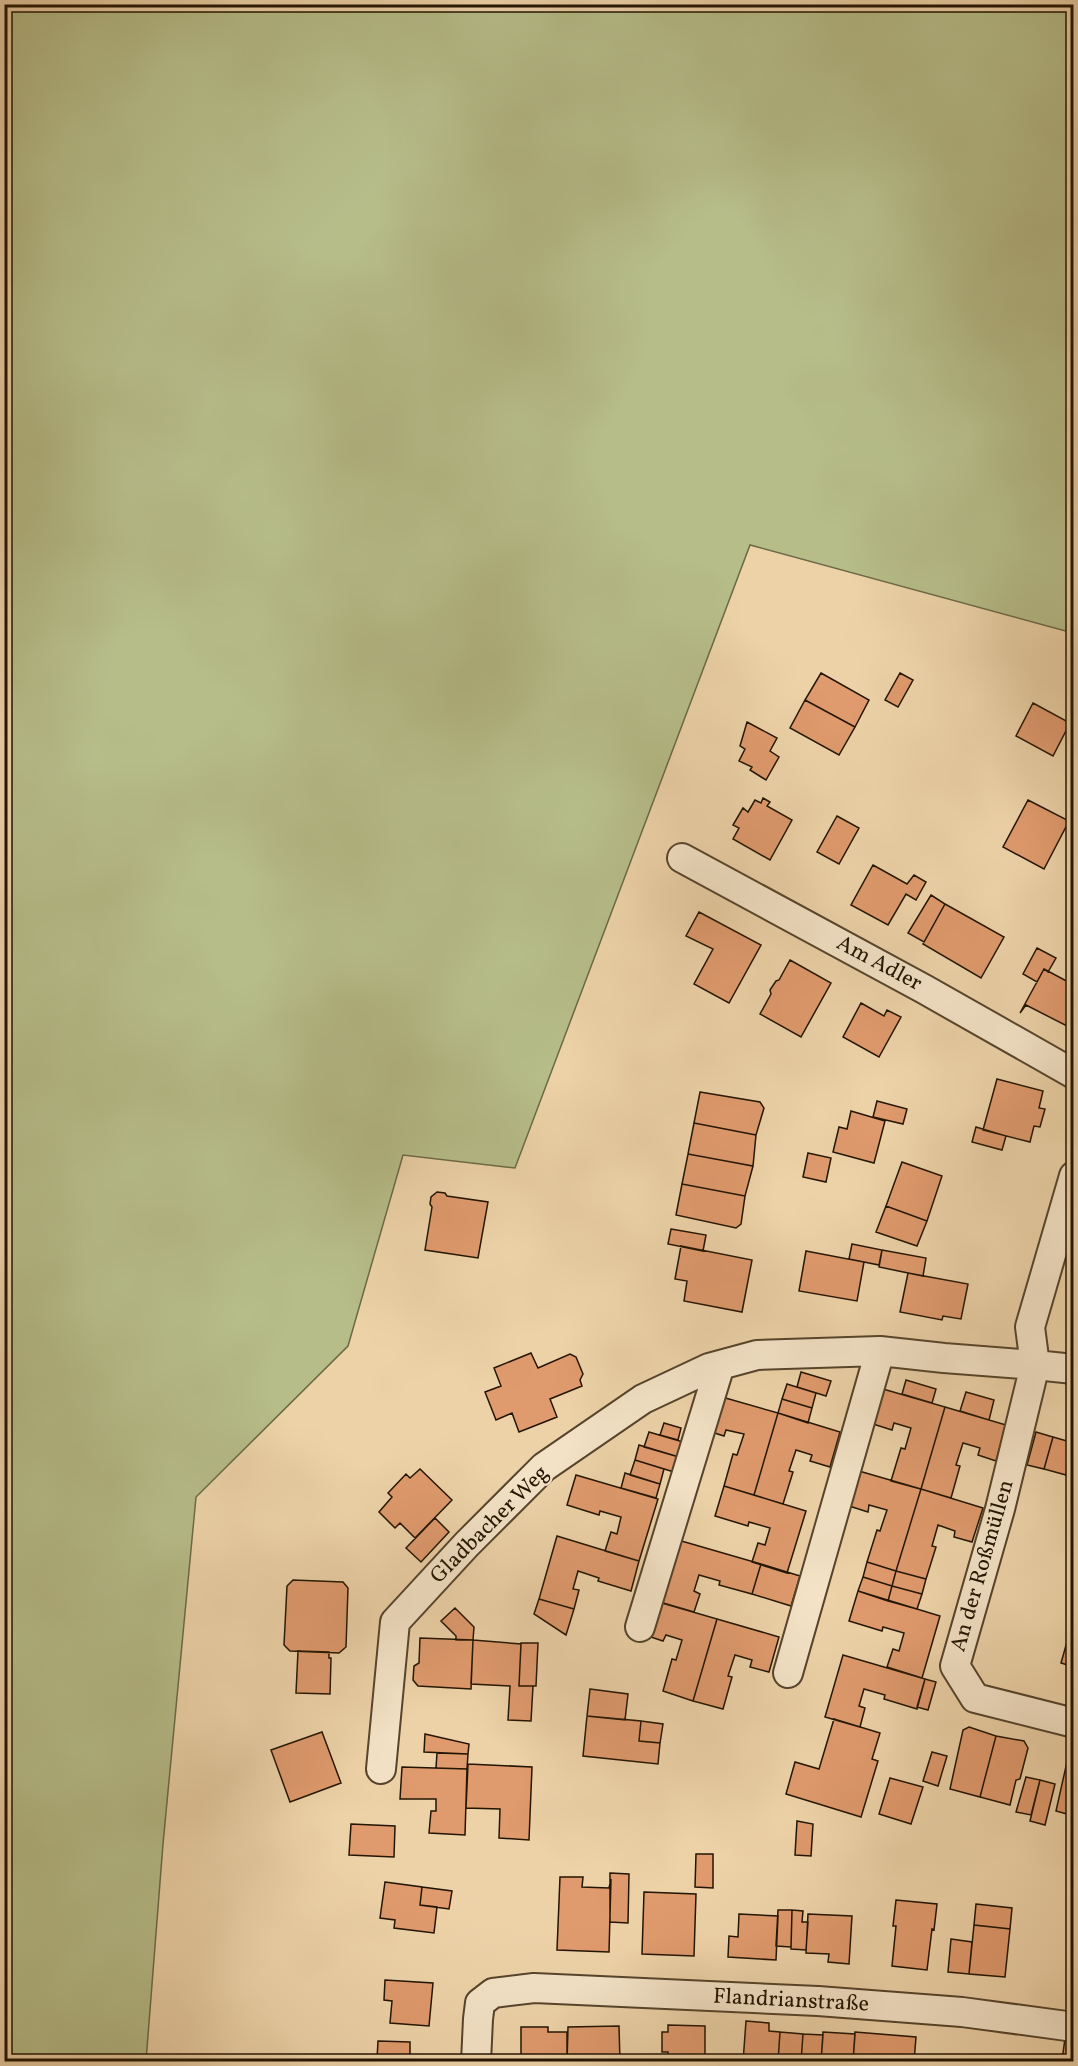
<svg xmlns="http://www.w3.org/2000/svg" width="1078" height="2066" font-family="Vollkorn,serif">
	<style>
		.green { fill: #b6bd89; stroke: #6c6946; stroke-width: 1.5 }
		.building { fill: #df9a6d; stroke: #231502; stroke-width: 1.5 }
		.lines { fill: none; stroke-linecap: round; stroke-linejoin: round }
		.minor-casing { stroke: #56442c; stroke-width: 32 }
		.minor { stroke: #f3e2c6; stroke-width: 28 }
		.labels { text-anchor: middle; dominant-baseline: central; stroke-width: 4.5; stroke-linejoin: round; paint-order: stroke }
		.street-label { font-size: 22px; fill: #231502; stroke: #f3e2c6 }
	</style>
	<rect width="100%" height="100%" fill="#edd2a8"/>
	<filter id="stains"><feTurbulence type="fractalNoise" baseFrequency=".00333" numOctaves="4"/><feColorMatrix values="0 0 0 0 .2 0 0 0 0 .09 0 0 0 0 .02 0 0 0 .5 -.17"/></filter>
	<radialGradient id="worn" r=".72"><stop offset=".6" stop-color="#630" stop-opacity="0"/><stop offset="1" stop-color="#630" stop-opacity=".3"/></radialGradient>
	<!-- green -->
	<path class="green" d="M5,4L1073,5V633L750,545L515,1168L403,1155L348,1346L196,1497L163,1844L146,2061H5Z"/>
	<!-- building -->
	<path class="building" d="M821,673L869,700L855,727L805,700Z
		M900,673L913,680L898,707L885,700Z
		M805,700L855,727L839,755L790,728Z
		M1033,703L1070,723L1053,756L1016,736Z
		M747,722L777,738L770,751L779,757L766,780L750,770L752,767L739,761L745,749L740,746Z
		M763,798L770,802L767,806L792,820L770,860L733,839L739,828L733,825L743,808L748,812L755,800L761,803Z
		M1028,800L1069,821L1044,869L1003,847Z
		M837,816L859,828L839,864L817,852Z
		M873,865L907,884L914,875L926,882L916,900L906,894L888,925L851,905Z
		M931,895L945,904L924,942L908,933Z
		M945,904L1004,937L981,978L923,944Z
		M699,912L761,945L729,1003L694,984L713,949L686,936Z
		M1037,948L1056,958L1048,972L1044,969L1037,982L1023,974Z
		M790,960L831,983L801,1037L760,1014L771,994L770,990L776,981L779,980Z
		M1044,969L1074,985V1012L1067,1026L1026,1005L1020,1013Z
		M861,1003L884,1016L887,1010L901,1017L879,1057L843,1037Z
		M997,1079L1043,1091L1039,1108L1045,1109L1040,1127L1034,1126L1030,1142L983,1130Z
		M700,1092L760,1102L764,1108L756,1135L694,1123Z
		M877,1101L907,1109L903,1124L873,1117Z
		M851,1111L885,1121L874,1163L833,1152L839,1127L847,1129Z
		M694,1123L756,1135L753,1166L688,1154Z
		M976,1127L1006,1136L1002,1150L972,1142Z
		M808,1153L831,1158L826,1182L803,1177Z
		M688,1154L753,1166L745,1196L682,1184Z
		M902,1162L942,1176L927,1221L886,1206Z
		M682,1184L745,1196L741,1224L736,1228L676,1215Z
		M437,1192L445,1193L447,1196L488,1202L478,1258L425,1250L432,1207L430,1204L431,1197Z
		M886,1206L927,1221L917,1246L876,1232Z
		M671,1229L706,1235L703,1251L668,1244Z
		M852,1244L882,1250L879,1265L849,1259Z
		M681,1246L752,1260L742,1312L684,1301L687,1281L675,1279Z
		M882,1250L926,1258L923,1276L879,1267Z
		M806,1251L864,1262L857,1301L799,1291Z
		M908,1273L968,1284L961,1319L943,1316L942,1320L900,1312Z
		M531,1353L538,1368L570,1354L576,1357L583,1374L580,1380L582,1386L550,1399L557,1417L519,1432L512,1413L496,1420L485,1392L501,1386L494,1368Z
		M801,1372L831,1381L826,1396L797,1387Z
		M906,1380L936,1389L932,1403L902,1394Z
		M787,1384L816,1393L812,1408L782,1399Z
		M883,1389L945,1407L921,1489L891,1481L901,1448L905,1449L911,1428L894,1423L892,1430L873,1424Z
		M966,1392L994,1400L989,1420L960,1411Z
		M715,1395L778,1413L754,1495L724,1486L733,1454L737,1455L744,1434L726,1430L724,1436L705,1430Z
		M782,1399L812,1408L808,1423L778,1413Z
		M945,1407L1006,1425L996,1461L978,1455L980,1448L963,1443L956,1465L960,1466L951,1498L921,1489Z
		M778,1413L840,1432L830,1467L810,1461L812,1455L796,1450L789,1471L793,1472L783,1504L754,1495Z
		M664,1423L681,1428L678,1440L660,1435Z
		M649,1432L683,1442L679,1457L644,1447Z
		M1036,1432L1053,1437L1044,1469L1027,1465Z
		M1053,1437L1074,1443L1066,1475L1044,1469Z
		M639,1445L679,1457L674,1472L635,1460Z
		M1070,1457L1074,1458V1477L1066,1475Z
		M635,1460L664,1469L660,1484L630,1475Z
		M420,1469L452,1500L415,1538L400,1523L395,1528L379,1512L392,1497L388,1493L406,1474L410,1478Z
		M859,1471L921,1489L896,1571L867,1562L877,1530L880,1531L887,1510L869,1505L868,1512L849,1506Z
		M625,1473L660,1484L656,1498L621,1488Z
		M576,1475L658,1499L639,1561L605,1551L611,1532L617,1534L621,1517L600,1511L599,1515L567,1505Z
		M724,1486L806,1511L787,1573L752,1562L758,1543L765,1545L770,1528L749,1522L748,1526L715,1516Z
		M921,1489L983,1508L972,1542L954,1537L955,1531L938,1525L932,1546L936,1547L926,1579L896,1571Z
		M435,1518L449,1532L421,1562L406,1548Z
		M557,1536L639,1561L631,1591L598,1581L599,1578L578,1571L573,1589L579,1590L574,1609L539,1599Z
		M678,1540L761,1564L752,1594L719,1585L720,1581L699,1575L694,1591L700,1594L694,1612L660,1602Z
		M867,1562L896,1571L892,1586L863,1577Z
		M761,1564L800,1576L791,1606L752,1594Z
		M896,1571L926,1579L922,1594L892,1586Z
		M863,1577L892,1586L888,1601L858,1591Z
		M293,1580L343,1582L348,1588L346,1647L339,1653L290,1651L284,1645L287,1586Z
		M892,1586L922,1594L917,1609L888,1601Z
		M858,1591L940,1616L922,1678L887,1667L893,1649L899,1651L904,1633L883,1627L882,1631L849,1621Z
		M539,1599L574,1609L566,1635L534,1614Z
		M655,1601L717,1619L693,1701L663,1691L672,1659L676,1660L682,1640L666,1635L663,1641L645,1635Z
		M455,1608L474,1627L473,1640H456V1636L441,1621Z
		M1074,1617V1667L1061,1663Z
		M717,1619L779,1637L769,1672L750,1667L752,1660L735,1655L728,1676L732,1677L723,1709L693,1701Z
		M420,1638L473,1640L471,1689L418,1686L413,1680L414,1666L419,1663Z
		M473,1640L521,1644L519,1686H533L531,1721L508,1720L510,1686L471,1684Z
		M521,1643H538L536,1686H519Z
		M298,1651L329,1652V1658H331L330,1694L296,1693Z
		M843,1655L925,1679L917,1709L884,1699L885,1695L864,1689L859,1706L865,1708L860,1727L825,1717Z
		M925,1679L936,1682L928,1710L917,1707Z
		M590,1689L628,1694L625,1720L587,1716Z
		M587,1716L641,1721L639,1741L660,1743L658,1764L583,1756Z
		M834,1719L880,1733L872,1759L878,1761L861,1817L786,1794L795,1762L819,1769Z
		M641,1721L663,1724L660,1743L639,1741Z
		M969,1727L996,1736L980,1797L950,1789L963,1730Z
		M322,1732L341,1783L290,1802L271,1750Z
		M425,1734L469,1744L468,1754L424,1752Z
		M996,1736L1024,1741L1028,1748L1020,1779L1016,1780L1010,1805L980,1797Z
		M1074,1750V1816L1056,1811L1069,1753Z
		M932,1752L947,1756L938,1786L923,1781Z
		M437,1753L468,1754L467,1769L436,1768Z
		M468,1764L532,1767L529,1840L499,1838L500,1809L466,1808Z
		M402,1767L467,1769L465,1835L429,1833L431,1811H436V1799H400Z
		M1026,1777L1040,1780L1031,1815L1016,1812Z
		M890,1778L923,1787L911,1824L879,1814Z
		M1040,1780L1055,1784L1045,1825L1030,1821Z
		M797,1821L813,1824L811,1856L795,1855Z
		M351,1824L395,1826L394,1857L349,1855Z
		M696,1854H713V1888L695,1887Z
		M610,1873L629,1874L628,1923L610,1922Z
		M560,1877H583L582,1887L609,1888L611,1879L609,1952L557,1950Z
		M385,1882L422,1887L420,1905L437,1907L434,1933L394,1928L395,1920L380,1918Z
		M422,1887L452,1891L449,1909L420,1905Z
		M644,1892L696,1894L694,1956L642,1954Z
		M896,1900L937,1904L934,1930L932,1929L927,1970L892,1966L896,1926H893Z
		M976,1904L1012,1908L1010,1929L974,1925Z
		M778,1910H792L791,1947L776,1946Z
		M792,1910L803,1911L802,1922H808L806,1950L791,1949Z
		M739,1914L778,1916L776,1960L728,1957L729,1936L738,1937Z
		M808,1914L852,1916L849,1964L828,1962L829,1954L806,1953Z
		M974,1925L1010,1929L1005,1977L969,1974Z
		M951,1939L972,1942L969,1974L948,1972Z
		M385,1980L433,1983L429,2026L390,2023L392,2001L384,2000Z
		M746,2021L769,2023V2031L780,2032L778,2062H743Z
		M668,2025L705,2026V2062H668V2052H662V2032H668Z
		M619,2026L620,2062H567L568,2027Z
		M521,2027H548V2032H567V2062H521Z
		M780,2032L803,2034L801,2062H778Z
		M823,2032L855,2034L853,2062H821Z
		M855,2032L916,2037L914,2062H853Z
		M803,2034L823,2035L821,2062H801Z
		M1065,2038L1074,2039V2062L1062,2061Z
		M378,2041L410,2042V2060L377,2059Z
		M985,2057L999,2058V2062H984Z"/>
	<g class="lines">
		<!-- minor casing -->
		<g class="minor-casing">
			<path id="minor" d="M682,858L924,989L1074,1074
				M1074,1176L1030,1327L1035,1365L1074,1369
				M640,1627L720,1365
				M788,1673L880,1351
				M381,1769L395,1622L467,1544L544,1467L643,1399L709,1368L757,1355L880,1351L944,1358L1035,1365L1000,1509L955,1666L975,1698L1074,1723
				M476,2062L478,2019L480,2003L493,1993L534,1988L818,2001L962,2012L1074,2027"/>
		</g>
		<!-- minor -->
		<use href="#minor" class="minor"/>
	</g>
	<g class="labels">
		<!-- street labels -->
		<g class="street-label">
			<text transform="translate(879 964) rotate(28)">Am Adler</text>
			<text transform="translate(490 1525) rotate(-45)">Gladbacher Weg</text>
			<text transform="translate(983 1566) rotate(-74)">An der Roßmüllen</text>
			<text transform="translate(791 2001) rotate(3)">Flandrianstraße</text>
		</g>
	</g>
	<!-- margin -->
	<rect width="1078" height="2066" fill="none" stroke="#edd2a8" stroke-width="24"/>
	<rect x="6" y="6" width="1066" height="2054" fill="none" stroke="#231502" stroke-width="3"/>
	<rect x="12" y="12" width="1054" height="2042" fill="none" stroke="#231502" stroke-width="1.5"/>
	<rect width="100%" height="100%" filter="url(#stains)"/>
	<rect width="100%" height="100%" fill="url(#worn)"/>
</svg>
